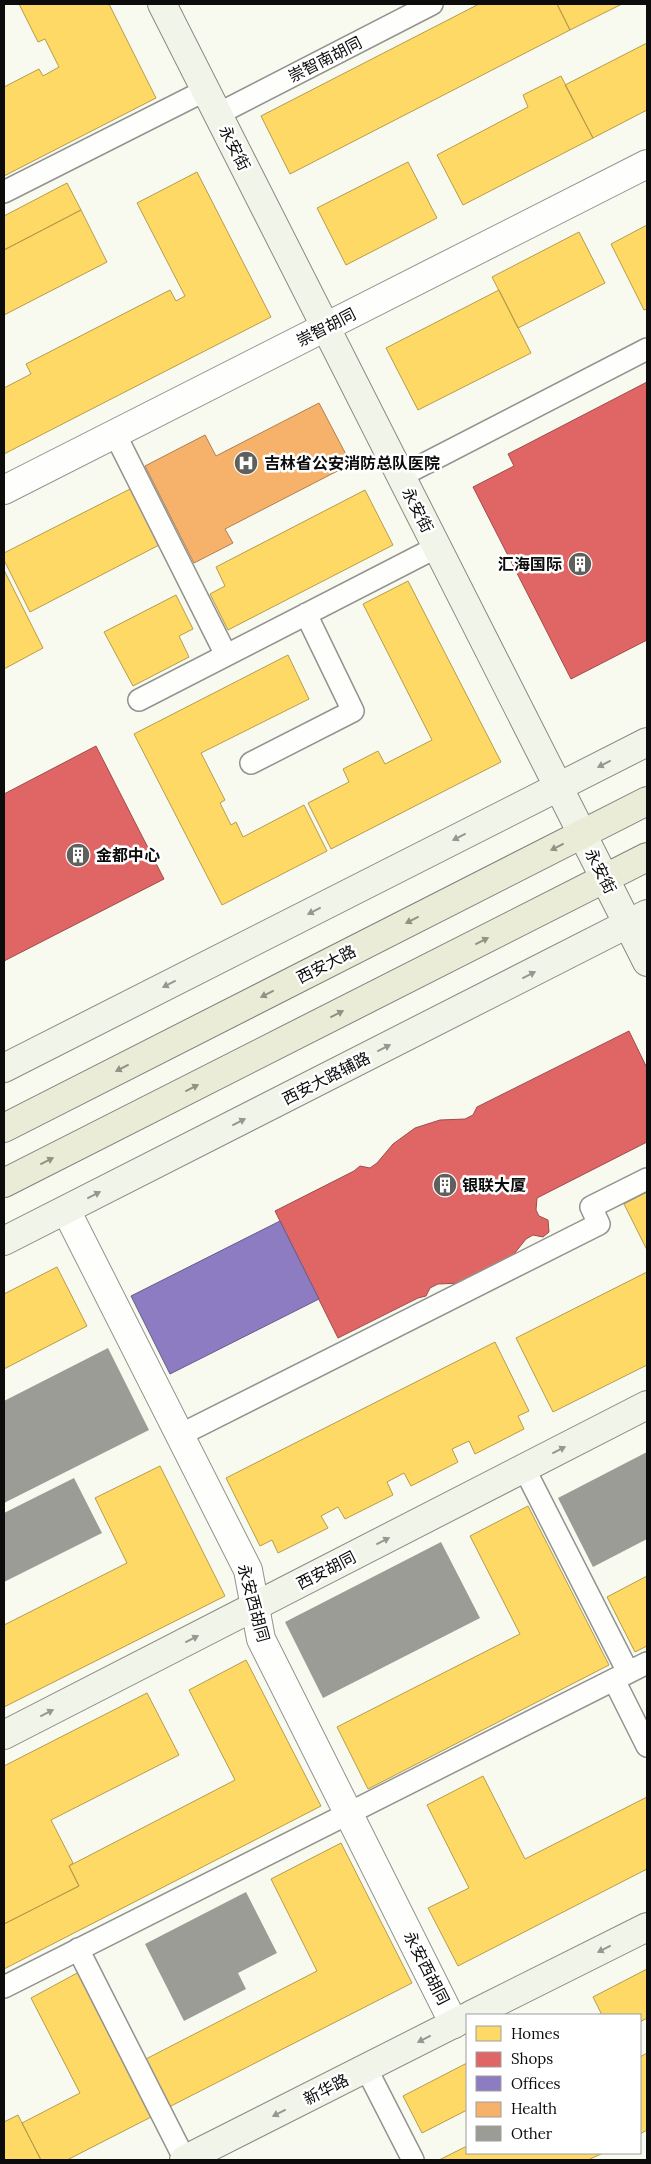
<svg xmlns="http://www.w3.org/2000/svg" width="651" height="2164" font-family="Lora,'Noto Sans SC',serif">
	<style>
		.homes { fill: #ffd966; stroke: #b69c4b }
		.shops { fill: #e06666; stroke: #a04b4b }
		.offices { fill: #8e7cc3; stroke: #675a8c }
		.health { fill: #f6b26b; stroke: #b0804e }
		.building { fill: #9c9c96 }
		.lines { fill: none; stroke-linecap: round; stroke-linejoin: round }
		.lane-casing { stroke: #92938f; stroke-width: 24 }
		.street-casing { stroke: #92938f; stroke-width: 30 }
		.secondary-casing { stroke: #898a85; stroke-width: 30 }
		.primary-casing { stroke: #80807c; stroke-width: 30 }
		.lane { stroke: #fefefd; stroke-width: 21 }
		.street { stroke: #fefefd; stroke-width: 28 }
		.secondary { stroke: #f1f4e8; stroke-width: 28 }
		.primary { stroke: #eaecd7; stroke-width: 28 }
		.oneway { fill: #959790 }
		.oneway2 { fill: #919286 }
		.labels { text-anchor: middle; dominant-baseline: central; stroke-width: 5; stroke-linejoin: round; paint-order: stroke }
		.street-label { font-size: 16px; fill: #0c0c0c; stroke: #fff }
		.poi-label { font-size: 16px; font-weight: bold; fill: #0c0c0c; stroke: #fff; text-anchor: start }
	</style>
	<rect width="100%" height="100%" fill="#f8faf0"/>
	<!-- homes -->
	<path class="homes" d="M19,4H109L156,98L4,176V87L39,69L43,76L59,67L45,39L38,42Z
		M479,4H557L570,30L290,174L261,116Z
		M557,4H622L570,30Z
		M647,43V110L593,138L565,85Z
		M561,76L593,138L463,205L437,155L528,107L523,95Z
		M408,162L437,218L346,265L317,208Z
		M197,172L271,317L4,454V388L31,374L26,364L170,290L176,301L185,296L137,203Z
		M67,183L81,210L4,250V216Z
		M81,210L107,262L4,315V250Z
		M647,225V309L644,310L611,244Z
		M579,232L605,283L518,328L492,277Z
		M499,290L531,353L418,410L386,348Z
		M132,488L161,544L30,612L4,560V553Z
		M365,490L393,545L228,630L210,594L225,586L216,567Z
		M4,570L43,648L4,669Z
		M408,581L501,762L331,849L308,803L349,782L343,769L378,751L385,764L432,740L363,604Z
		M176,595L193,629L179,636L189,657L133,686L104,632Z
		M288,655L309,699L201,753L225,800L220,803L231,825L236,822L243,837L304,805L327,851L222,905L134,734Z
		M647,1192V1250L624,1204Z
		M57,1267L87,1326L4,1369V1294Z
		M647,1272V1365L553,1412L516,1338Z
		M495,1342L529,1411L518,1416L524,1429L475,1454L469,1441L452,1449L458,1462L411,1486L404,1473L387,1482L393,1495L345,1519L338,1507L321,1516L328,1528L278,1553L272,1540L260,1546L226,1478Z
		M160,1466L225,1596L4,1707V1625L127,1563L95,1498Z
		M528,1506L609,1665L368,1789L337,1727L520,1634L470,1536Z
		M647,1576V1646L635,1652L607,1597Z
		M246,1660L321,1806L4,1969V1924L79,1886L69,1866L235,1780L189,1690Z
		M147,1693L179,1755L51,1820L73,1863L69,1866L79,1886L4,1924V1766Z
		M483,1776L525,1859L647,1797V1869L458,1966L428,1908L469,1888L427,1805Z
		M341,1843L412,1983L169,2107L144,2060L317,1971L271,1879Z
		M647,1969V2018L640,2022V2015H602L593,1997Z
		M79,1972L153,2116L67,2160H41L22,2123L80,2093L31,1998Z
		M647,2053V2130L640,2134V2057Z
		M467,2063V2110L422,2133L403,2096Z
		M18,2115L22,2123L41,2160H4V2122Z
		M467,2146V2153H603L588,2160H439Z"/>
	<!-- shops -->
	<path class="shops" d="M647,382V640L571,679L473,487L514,466L508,454Z
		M96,746L164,879L4,961V794Z
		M629,1031L647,1068V1142L537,1198L536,1210L539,1216L548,1220L549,1232L543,1237L533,1235L526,1239L510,1259L463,1283L438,1284L430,1288L426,1296L418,1298L338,1338L275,1211L354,1171L360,1166L370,1168L377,1163L393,1144L415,1128L440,1120L465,1119L473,1115L477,1107Z"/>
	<!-- offices -->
	<path class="offices" d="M280,1221L319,1299L170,1374L131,1296Z"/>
	<!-- health -->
	<path class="health" d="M319,403L351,464L225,529L233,543L194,563L145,466L205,435L216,456Z"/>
	<!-- building -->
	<path class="building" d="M108,1348L149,1430L4,1503V1401Z
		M647,1452V1539L593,1567L558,1498Z
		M74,1478L102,1533L4,1582V1513Z
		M441,1542L480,1618L323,1698L285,1622Z
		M246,1892L277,1953L238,1973L246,1989L184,2021L145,1944Z"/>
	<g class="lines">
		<!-- lane casing -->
		<g class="lane-casing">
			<path id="lane" d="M218,114L432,4
				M4,192L206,90
				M115,434L226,655
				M401,476L647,349
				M139,700L437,547
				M251,763L353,711L306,614
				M180,1435L599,1224L591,1207L647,1179
				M524,1468L628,1672
				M614,1680L647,1746
				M78,1949L185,2160
				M4,1987L647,1663
				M366,2068L413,2160"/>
		</g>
		<!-- street casing -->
		<g class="street-casing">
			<path id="street" d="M4,490L647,164
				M66,1210L248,1570L261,1639L454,2024"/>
		</g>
		<!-- secondary casing -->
		<g class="secondary-casing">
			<path id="secondary" d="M162,4L647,962
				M4,1068L647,742
				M4,1241L647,914
				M4,1735L647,1405
				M471,2015L647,1927
				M184,2160L467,2017"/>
		</g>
		<!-- primary casing -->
		<g class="primary-casing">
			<path id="primary" d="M4,1128L647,801
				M4,1183L647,857"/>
		</g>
		<!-- lane -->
		<use href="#lane" class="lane"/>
		<!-- street -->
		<use href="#street" class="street"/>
		<!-- secondary -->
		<use href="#secondary" class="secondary"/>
		<!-- primary -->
		<use href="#primary" class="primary"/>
	</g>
	<!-- one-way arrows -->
	<defs><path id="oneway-solid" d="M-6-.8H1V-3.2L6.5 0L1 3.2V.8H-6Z" transform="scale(1.25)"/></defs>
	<g class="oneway">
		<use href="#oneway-solid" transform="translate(604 764) rotate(153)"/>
		<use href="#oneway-solid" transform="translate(459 837) rotate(153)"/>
		<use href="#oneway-solid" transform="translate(314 911) rotate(153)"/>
		<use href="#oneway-solid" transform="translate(529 975) rotate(-27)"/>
		<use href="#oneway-solid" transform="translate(169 984) rotate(153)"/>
		<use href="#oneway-solid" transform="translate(384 1048) rotate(-27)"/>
		<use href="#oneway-solid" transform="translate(239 1122) rotate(-27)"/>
		<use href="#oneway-solid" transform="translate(94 1195) rotate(-27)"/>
		<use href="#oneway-solid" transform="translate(559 1450) rotate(-27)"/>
		<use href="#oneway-solid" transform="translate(383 1541) rotate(-27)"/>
		<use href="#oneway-solid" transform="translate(192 1639) rotate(-27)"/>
		<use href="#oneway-solid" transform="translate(47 1713) rotate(-27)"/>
		<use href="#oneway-solid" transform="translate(604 1949) rotate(153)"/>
		<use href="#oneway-solid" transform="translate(424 2039) rotate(153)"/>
		<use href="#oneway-solid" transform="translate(279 2113) rotate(153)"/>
	</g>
	<g class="oneway2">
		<use href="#oneway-solid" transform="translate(557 847) rotate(153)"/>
		<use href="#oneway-solid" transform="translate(412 920) rotate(153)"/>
		<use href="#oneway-solid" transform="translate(482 941) rotate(-27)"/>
		<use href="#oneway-solid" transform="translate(267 994) rotate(153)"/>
		<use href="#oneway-solid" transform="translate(337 1014) rotate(-27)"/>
		<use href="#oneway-solid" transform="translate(122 1068) rotate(153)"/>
		<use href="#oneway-solid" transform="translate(192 1088) rotate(-27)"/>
		<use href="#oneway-solid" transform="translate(47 1161) rotate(-27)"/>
	</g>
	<!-- icons -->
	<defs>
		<g id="hospital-disc" transform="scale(1.25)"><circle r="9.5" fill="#5f5f5c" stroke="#fff"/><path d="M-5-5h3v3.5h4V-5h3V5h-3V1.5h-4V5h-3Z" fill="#fff"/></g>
		<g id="building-disc" transform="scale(1.25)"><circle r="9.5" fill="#5f5f5c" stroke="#fff"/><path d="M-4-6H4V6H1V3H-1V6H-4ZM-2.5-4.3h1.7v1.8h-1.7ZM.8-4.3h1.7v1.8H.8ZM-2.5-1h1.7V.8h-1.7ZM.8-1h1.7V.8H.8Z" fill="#fff"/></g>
	</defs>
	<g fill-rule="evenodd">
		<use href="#hospital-disc" x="246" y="463"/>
		<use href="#building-disc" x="580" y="564"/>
		<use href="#building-disc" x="78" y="855"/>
		<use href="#building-disc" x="445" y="1185"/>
	</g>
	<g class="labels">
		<!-- street labels -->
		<g class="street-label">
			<text transform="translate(325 59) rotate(-27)">崇智南胡同</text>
			<text transform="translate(235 148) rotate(63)">永安街</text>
			<text transform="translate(326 327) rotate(-27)">崇智胡同</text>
			<text transform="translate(418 510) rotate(63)">永安街</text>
			<text transform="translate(601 871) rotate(63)">永安街</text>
			<text transform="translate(326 964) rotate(-27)">西安大路</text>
			<text transform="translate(326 1078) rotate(-27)">西安大路辅路</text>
			<text transform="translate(326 1570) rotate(-27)">西安胡同</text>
			<text transform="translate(254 1603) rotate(75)">永安西胡同</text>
			<text transform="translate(427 1968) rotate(63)">永安西胡同</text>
			<text transform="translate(326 2089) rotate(-27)">新华路</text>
		</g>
		<!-- poi labels -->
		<g class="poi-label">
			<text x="264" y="463">吉林省公安消防总队医院</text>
			<text x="562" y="564" text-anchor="end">汇海国际</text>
			<text x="96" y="855">金都中心</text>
			<text x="462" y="1185">银联大厦</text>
		</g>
	</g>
	<!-- border -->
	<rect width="651" height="2164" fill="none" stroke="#0c0c0c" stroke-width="10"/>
	<!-- legend -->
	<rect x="466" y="2014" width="175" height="140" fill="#ffffff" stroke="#9e9e9e"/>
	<rect x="476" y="2026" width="25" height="15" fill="#ffd966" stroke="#9e9e9e"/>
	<text x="511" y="2039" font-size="15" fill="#0c0c0c">Homes</text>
	<rect x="476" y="2052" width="25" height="15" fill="#e06666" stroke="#9e9e9e"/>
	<text x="511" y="2064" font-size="15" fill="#0c0c0c">Shops</text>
	<rect x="476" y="2076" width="25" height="15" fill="#8e7cc3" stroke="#9e9e9e"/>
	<text x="511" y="2089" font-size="15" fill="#0c0c0c">Offices</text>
	<rect x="476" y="2102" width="25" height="15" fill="#f6b26b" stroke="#9e9e9e"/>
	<text x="511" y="2114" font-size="15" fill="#0c0c0c">Health</text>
	<rect x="476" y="2126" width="25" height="15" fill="#9c9c96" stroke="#9e9e9e"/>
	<text x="511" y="2139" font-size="15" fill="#0c0c0c">Other</text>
</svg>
